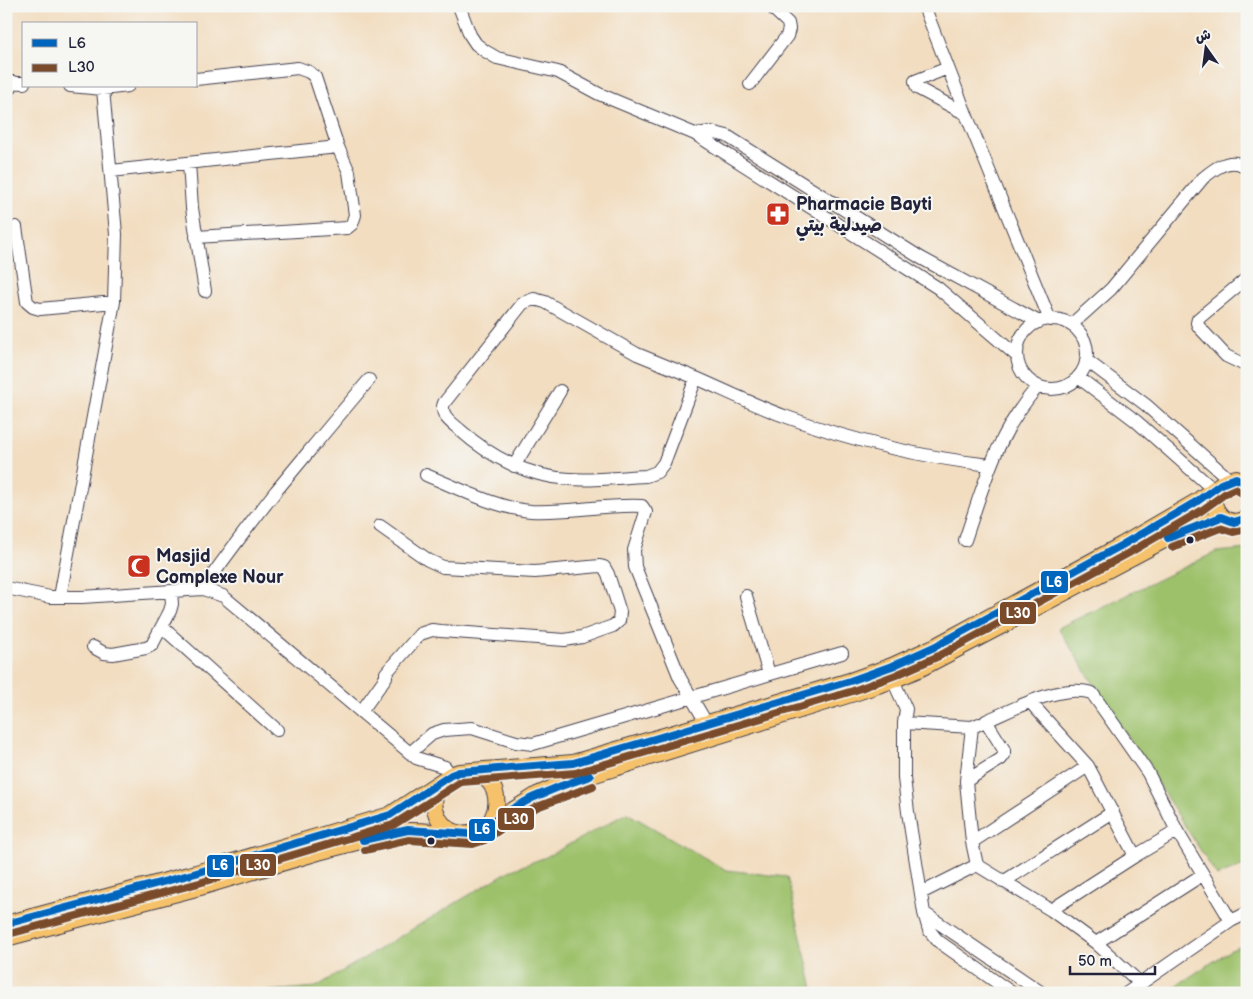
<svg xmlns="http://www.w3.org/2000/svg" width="1253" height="999" font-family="'Balsamiq Sans','Playpen Sans Arabic',sans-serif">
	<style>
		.green { fill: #9dc16b; stroke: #607253 }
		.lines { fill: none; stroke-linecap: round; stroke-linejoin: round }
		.minor-casing { stroke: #413e4f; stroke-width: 14 }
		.major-casing { stroke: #413e4f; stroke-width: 18 }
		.minor { stroke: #fff; stroke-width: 12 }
		.major { stroke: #f5c16b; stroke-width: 16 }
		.bus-1-casing { stroke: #f6f6f2; stroke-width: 11 }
		.bus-2-casing { stroke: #f6f6f2; stroke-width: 11 }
		.bus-1 { stroke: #0065bd; stroke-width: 8 }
		.bus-2 { stroke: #7a4b2a; stroke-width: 8 }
		.bus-dot { fill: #22223b; stroke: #f6f6f2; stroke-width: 2 }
		.labels { text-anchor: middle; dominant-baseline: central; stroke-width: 4; stroke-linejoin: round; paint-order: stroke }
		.poi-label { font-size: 18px; font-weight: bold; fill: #22223b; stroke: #f6f6f2; text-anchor: start }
		.line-badge { stroke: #f6f6f2; stroke-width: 2 }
		.badge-label { font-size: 14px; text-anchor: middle; font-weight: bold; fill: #fff }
	</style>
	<rect width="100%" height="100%" fill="#f6f6f2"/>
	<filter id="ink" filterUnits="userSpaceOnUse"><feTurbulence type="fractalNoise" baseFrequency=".02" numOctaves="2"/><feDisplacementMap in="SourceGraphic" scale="10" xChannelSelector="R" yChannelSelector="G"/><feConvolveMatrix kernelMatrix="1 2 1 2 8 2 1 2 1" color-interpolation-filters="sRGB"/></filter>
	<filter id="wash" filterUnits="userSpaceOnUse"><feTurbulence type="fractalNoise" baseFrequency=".0096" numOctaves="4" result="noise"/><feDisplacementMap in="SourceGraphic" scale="20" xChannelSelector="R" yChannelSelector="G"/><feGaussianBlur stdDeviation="1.12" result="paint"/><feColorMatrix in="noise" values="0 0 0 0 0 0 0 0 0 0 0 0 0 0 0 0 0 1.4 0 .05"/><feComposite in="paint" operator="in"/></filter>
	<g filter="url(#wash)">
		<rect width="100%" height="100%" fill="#f2ddc0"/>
		<!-- green -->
		<path class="green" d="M1247,549V864L1217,876L1058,628L1216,552Z
			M627,813L726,870L787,877L814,993H245L316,987L509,871L546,857Z
			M1247,944V993H1165L1231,950Z"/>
	</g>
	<g filter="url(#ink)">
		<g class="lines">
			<!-- minor casing -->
			<g class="minor-casing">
				<path id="minor" d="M459,6L470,35L476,44L485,51L497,58L558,72L599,94L695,134L938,288L1017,356
					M924,6L966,114L1050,320
					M948,68L915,81L917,88L966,114
					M6,82L24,83
					M750,84L787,36L789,29L788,23L770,6
					M70,86L103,89L128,86
					M6,95L14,82
					M695,134L711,132L727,136L921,258L1039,322
					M189,163L192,208L205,291
					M111,171L338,147
					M16,227L27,302L33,307L40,309L114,302
					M196,237L347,228L352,224L355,215L349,172L338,147L315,77L309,72L298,68L196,79
					M1247,278L1198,319L1197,323L1199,327L1226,356L1247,366
					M534,299L545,302L637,354L696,378L664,463L657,472L646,476C621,477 595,481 570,479C529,477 490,457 460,430C452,423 439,415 444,403L523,303Z
					M1017 354a35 35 0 1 1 70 0a35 35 0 1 1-70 0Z
					M1071,325L1111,289L1203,178C1212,171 1224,161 1236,163C1239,163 1244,166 1247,168
					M1086,360L1146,405L1230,480
					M1078,377L1136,421L1214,490
					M696,378C726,391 756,406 787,417C853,441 920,457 990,465
					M369,380C337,417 307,454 276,491C251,523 226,555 203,589L223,596L416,758L445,767L451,775
					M514,466L560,391
					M426,475C458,488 496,508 531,511C568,513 605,504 642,506L646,512L634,550L635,567L680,678L707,724
					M965,540C985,481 996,435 1038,386
					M6,588L50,597H82L203,589
					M746,596L769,674
					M60,597L114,302L116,234L103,89
					M162,627L277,730
					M93,647L104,653L113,654L146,648L152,645L170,611L172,604L171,591
					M893,680L906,709L904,723
					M1031,703L1088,766L1135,856
					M361,712L386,677V673L420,634L432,630L441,631L565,640L582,637L613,626L619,621L620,612L608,574L604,567L600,566L535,572L443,567L428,560L380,526
					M979,724L972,727L966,781L972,842L977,865L1051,910L1096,943L1140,983
					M972,727L904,723V778L908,812L924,913L1042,993
					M410,753L432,734L444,730L472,728L516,742L533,744L842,653
					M966,781L1001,759L1004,755V750L986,721C1014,709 1061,683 1092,693L1148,773L1177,831L1231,921
					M972,842L1088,766
					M1003,882L1113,812
					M921,893L977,865
					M1051,910L1135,856L1177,831
					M924,913L929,930L938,941L1012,993
					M1096,943L1202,875
					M1127,993L1231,921L1247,913"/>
			</g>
			<!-- major casing -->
			<g class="major-casing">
				<path id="major" d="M1214,490C1209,510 1227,530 1247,518
					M470,772C497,777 503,803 489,824
					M443,781C427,799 434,825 457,833
					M6,924L196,873L390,815L451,775L459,772L573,763L850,681L892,666L934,647L1122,545L1196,502L1221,484L1236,478L1247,484
					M6,938L200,887L318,852L395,832C423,827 453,839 480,831L537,795L560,785L854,693L893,680L921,668L1168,538L1221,517"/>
			</g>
			<!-- minor -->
			<use href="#minor" class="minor"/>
			<!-- major -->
			<use href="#major" class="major"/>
			<!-- bus-1 casing -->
			<g class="bus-1-casing">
				<path id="bus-1" d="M1168,538L1221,517L1234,522L1247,518
					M363,840L408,830L470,834L480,831L505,813L532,798L561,786L590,776
					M6,924L196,873L390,815L451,775L459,772L573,763L850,681L892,666L934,647L1122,545L1196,502L1221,484L1236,478L1247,484"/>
			</g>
			<!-- bus-2 casing -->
			<g class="bus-2-casing">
				<path id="bus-2" d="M1172,547L1220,528L1233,532L1247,529
					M365,850L409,840L473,844L485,840L511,822L537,807L593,786
					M9,934L199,883L393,825L461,782L575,773L853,691L896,675L939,656L1127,554L1201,511L1226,493L1235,489L1242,493"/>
			</g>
			<!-- bus-1 -->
			<use href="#bus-1" class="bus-1"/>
			<!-- bus-2 -->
			<use href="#bus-2" class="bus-2"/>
		</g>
	</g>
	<!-- icons -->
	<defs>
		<g id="pharmacy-square" transform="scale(1.25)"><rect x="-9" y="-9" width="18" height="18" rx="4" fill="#c8321e" stroke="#f6f6f2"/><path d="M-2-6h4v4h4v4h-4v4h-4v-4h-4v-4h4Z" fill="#fff"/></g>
		<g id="mosque-square" transform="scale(1.25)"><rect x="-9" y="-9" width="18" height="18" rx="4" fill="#c8321e" stroke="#f6f6f2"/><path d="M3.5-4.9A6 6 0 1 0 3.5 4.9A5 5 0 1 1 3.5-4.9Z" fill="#fff"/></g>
	</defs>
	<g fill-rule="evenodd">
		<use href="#pharmacy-square" x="778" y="214"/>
		<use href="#mosque-square" x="139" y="566"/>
	</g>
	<!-- markers -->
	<g class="bus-dot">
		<circle cx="1190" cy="540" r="4.5"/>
		<circle cx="431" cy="841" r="4.5"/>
	</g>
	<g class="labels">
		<!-- poi labels -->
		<g class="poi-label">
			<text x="796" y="204">Pharmacie Bayti<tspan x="796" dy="21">صيدلية بيتي</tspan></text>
			<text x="156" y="556">Masjid<tspan x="156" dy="21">Complexe Nour</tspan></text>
		</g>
	</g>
	<g class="line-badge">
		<rect x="1040" y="570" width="29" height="24" rx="5" fill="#0065bd"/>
		<rect x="999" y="601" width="38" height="24" rx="5" fill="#7a4b2a"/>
		<rect x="497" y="807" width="38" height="24" rx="5" fill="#7a4b2a"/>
		<rect x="468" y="818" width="28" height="24" rx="5" fill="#0065bd"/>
		<rect x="239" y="853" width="38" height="24" rx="5" fill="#7a4b2a"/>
		<rect x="206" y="854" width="29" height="24" rx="5" fill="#0065bd"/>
	</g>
	<g class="badge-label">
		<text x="1054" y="587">L6</text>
		<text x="1018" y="618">L30</text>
		<text x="516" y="824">L30</text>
		<text x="482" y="834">L6</text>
		<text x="258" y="870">L30</text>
		<text x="220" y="870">L6</text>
	</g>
	<!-- margin -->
	<rect width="1253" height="999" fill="none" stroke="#f6f6f2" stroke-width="25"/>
	<!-- legend -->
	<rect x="22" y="22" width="175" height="65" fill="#f6f6f2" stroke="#a1a1a9"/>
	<rect x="32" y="39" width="25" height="8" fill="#0065bd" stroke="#a1a1a9"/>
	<text x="68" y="48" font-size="15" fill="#22223b">L6</text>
	<rect x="32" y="64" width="25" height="8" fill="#7a4b2a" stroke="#a1a1a9"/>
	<text x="68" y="72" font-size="15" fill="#22223b">L30</text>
	<!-- north arrow -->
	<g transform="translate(1206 48) rotate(346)" stroke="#f6f6f2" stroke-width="4" paint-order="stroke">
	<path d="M0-4L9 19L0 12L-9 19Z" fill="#22223b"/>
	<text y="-8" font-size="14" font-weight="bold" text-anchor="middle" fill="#22223b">ش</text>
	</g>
	<!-- scale -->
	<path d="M1070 966v8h85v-8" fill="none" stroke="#22223b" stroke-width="2.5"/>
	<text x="1078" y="966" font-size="15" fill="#22223b" stroke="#f6f6f2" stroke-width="4" paint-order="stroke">50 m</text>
</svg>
